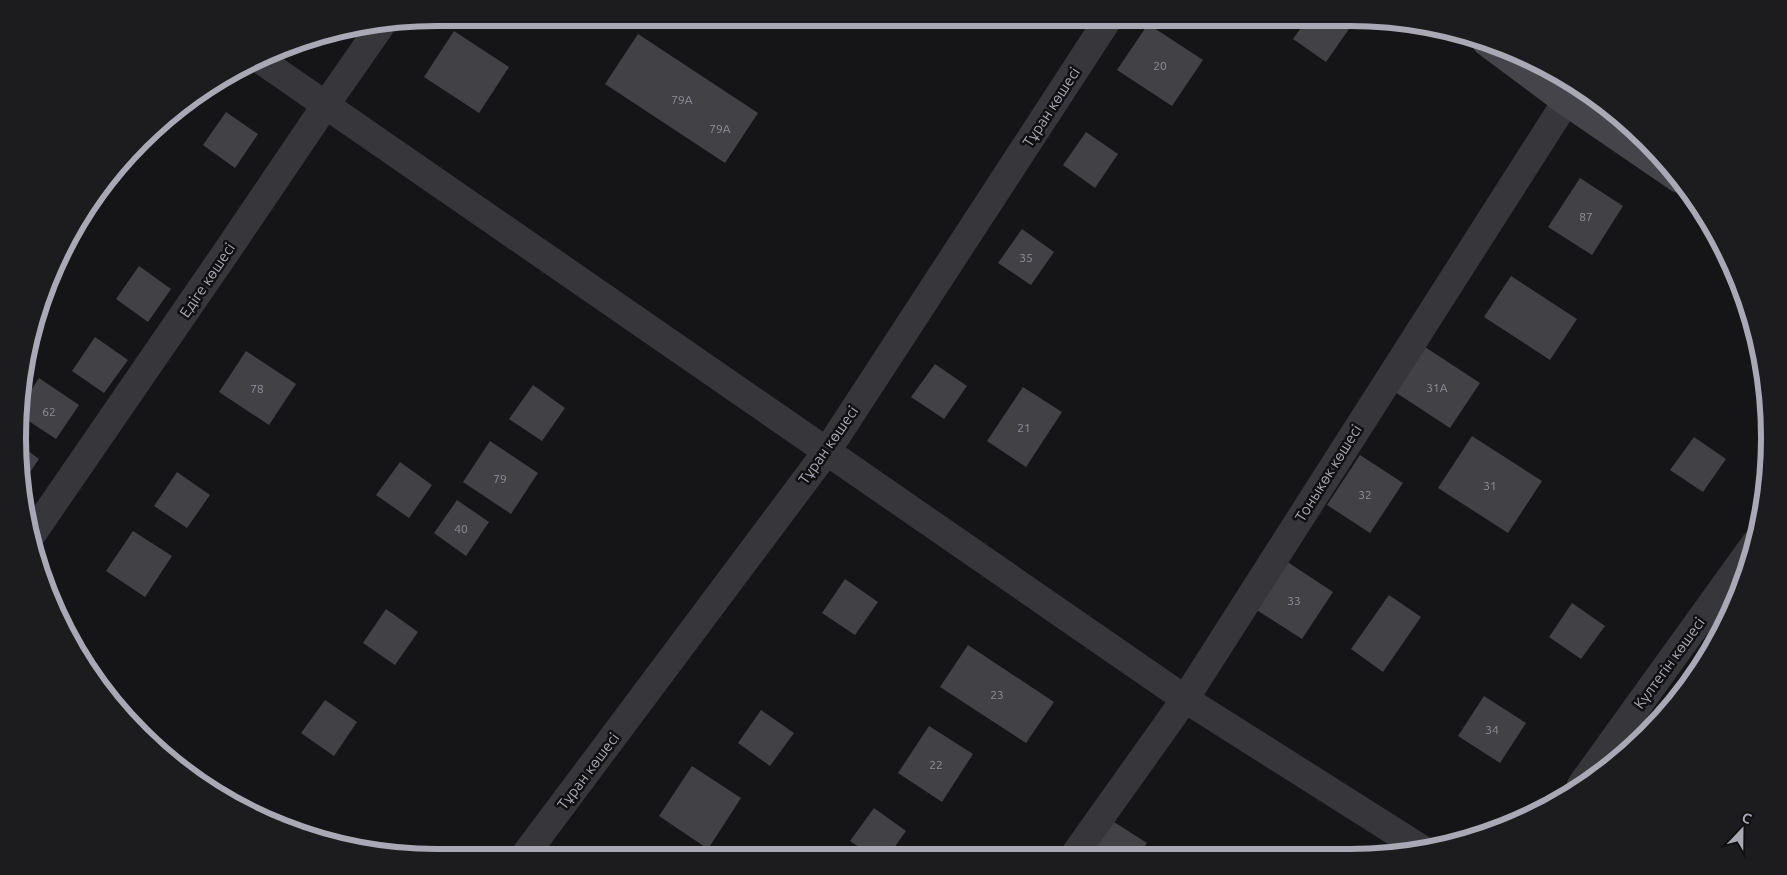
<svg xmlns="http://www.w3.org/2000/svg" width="1787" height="875" font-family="Ubuntu,sans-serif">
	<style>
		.building { fill: #424246 }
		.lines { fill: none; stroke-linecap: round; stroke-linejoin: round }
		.minor { stroke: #36363b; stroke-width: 28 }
		.tertiary { stroke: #36363b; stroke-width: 28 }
		.secondary { stroke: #44444a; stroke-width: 28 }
		.labels { text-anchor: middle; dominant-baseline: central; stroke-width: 5; stroke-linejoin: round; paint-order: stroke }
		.number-label { font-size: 12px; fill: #8e8f99 }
		.street-label { font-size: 15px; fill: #a8a9b5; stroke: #100f11 }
		.rim { fill: none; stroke: #a8a9b5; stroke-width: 6 }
	</style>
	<rect width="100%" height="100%" fill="#151416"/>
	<!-- building -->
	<path class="building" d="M1308,18H1334L1349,29L1326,62L1293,39Z
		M1148,24L1203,60L1172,106L1117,70Z
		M454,31L509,67L479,113L424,77Z
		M638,34L758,113L725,163L605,84Z
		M226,112L258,134L235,168L203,145Z
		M1086,132L1118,154L1095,188L1063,165Z
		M1580,178L1623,206L1592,255L1548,227Z
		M1022,229L1054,252L1031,285L998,263Z
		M139,266L171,289L148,322L116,299Z
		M1511,276L1577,319L1550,360L1484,317Z
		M95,337L128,360L104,393L72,371Z
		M1425,347L1480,383L1450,428L1395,392Z
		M246,351L296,384L269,425L219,392Z
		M935,364L967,386L944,419L911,397Z
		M39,378L79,405L56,439L24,418V401Z
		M533,385L565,408L542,441L509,419Z
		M1023,387L1062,412L1026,467L987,441Z
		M1472,436L1542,481L1508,533L1438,488Z
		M1694,437L1726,459L1703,492L1670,470Z
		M490,441L538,473L511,514L463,482Z
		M23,447L39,459L21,485Z
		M1360,455L1403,483L1370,533L1327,505Z
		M400,462L432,485L409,518L376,495Z
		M177,472L210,495L187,528L154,506Z
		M457,500L489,522L466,556L434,533Z
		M133,531L172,556L145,597L106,571Z
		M1286,561L1333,592L1302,639L1255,609Z
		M845,579L878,602L855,635L822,613Z
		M1389,595L1421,617L1383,672L1351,649Z
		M1572,603L1605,626L1581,659L1549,637Z
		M386,609L418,632L395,665L363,643Z
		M968,645L1054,702L1026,743L940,687Z
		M82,652L98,664L94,670L82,653Z
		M1484,696L1526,723L1500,763L1458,736Z
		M325,700L357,722L334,756L301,733Z
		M761,710L794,733L770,766L738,743Z
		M929,726L973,754L942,802L898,773Z
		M692,766L741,798L708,849L659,816Z
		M874,808L906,831L889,855H871L850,841Z
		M1103,815L1147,843L1139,855H1077Z"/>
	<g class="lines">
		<!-- minor -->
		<path class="minor" d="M262,61L1185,699L1422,849
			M33,533L231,245L325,106L380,27
			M1581,785L1756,542
			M1074,855L1185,699L1576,86"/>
		<!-- tertiary -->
		<path class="tertiary" d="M524,856L827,451L1109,18"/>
		<!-- secondary -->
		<path class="secondary" d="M1486,42L1565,101L1679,179"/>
	</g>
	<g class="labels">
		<!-- number labels -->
		<g class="number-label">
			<text x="1160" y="65">20</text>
			<text x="682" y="99">79А</text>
			<text x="720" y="128">79А</text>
			<text x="1586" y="216">87</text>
			<text x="1026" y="257">35</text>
			<text x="1437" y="387">31А</text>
			<text x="257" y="388">78</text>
			<text x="49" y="411">62</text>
			<text x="1024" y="427">21</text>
			<text x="500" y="478">79</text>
			<text x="1490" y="485">31</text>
			<text x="1365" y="494">32</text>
			<text x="461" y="528">40</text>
			<text x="1294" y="600">33</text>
			<text x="997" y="694">23</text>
			<text x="1492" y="729">34</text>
			<text x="936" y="764">22</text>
		</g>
		<!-- street labels -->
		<g class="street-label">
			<text transform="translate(1051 107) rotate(-57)">Тұран көшесі</text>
			<text transform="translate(207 280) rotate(-56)">Едіге көшесі</text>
			<text transform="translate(828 445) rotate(-55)">Тұран көшесі</text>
			<text transform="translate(1328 473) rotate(-58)">Тоныкөк көшесі</text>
			<text transform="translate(1669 663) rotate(-54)">Күлтегін көшесі</text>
			<text transform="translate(588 771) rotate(-53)">Тұран көшесі</text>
		</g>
	</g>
	<!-- crop -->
	<path d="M0 0H1787V875H0ZM437 26H1350A411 411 0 0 1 1761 437V438A411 411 0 0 1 1350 849H437A411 411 0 0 1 26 438V437A411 411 0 0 1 437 26Z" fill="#1c1b1e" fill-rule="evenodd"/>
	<path class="rim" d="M437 26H1350A411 411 0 0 1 1761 437V438A411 411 0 0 1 1350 849H437A411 411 0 0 1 26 438V437A411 411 0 0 1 437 26Z"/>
	<!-- north arrow -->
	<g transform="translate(1742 830) rotate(22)" stroke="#100f11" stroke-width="4" paint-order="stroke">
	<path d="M0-4L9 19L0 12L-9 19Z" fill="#a8a9b5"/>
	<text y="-8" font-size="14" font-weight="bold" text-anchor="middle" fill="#a8a9b5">С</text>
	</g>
</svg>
